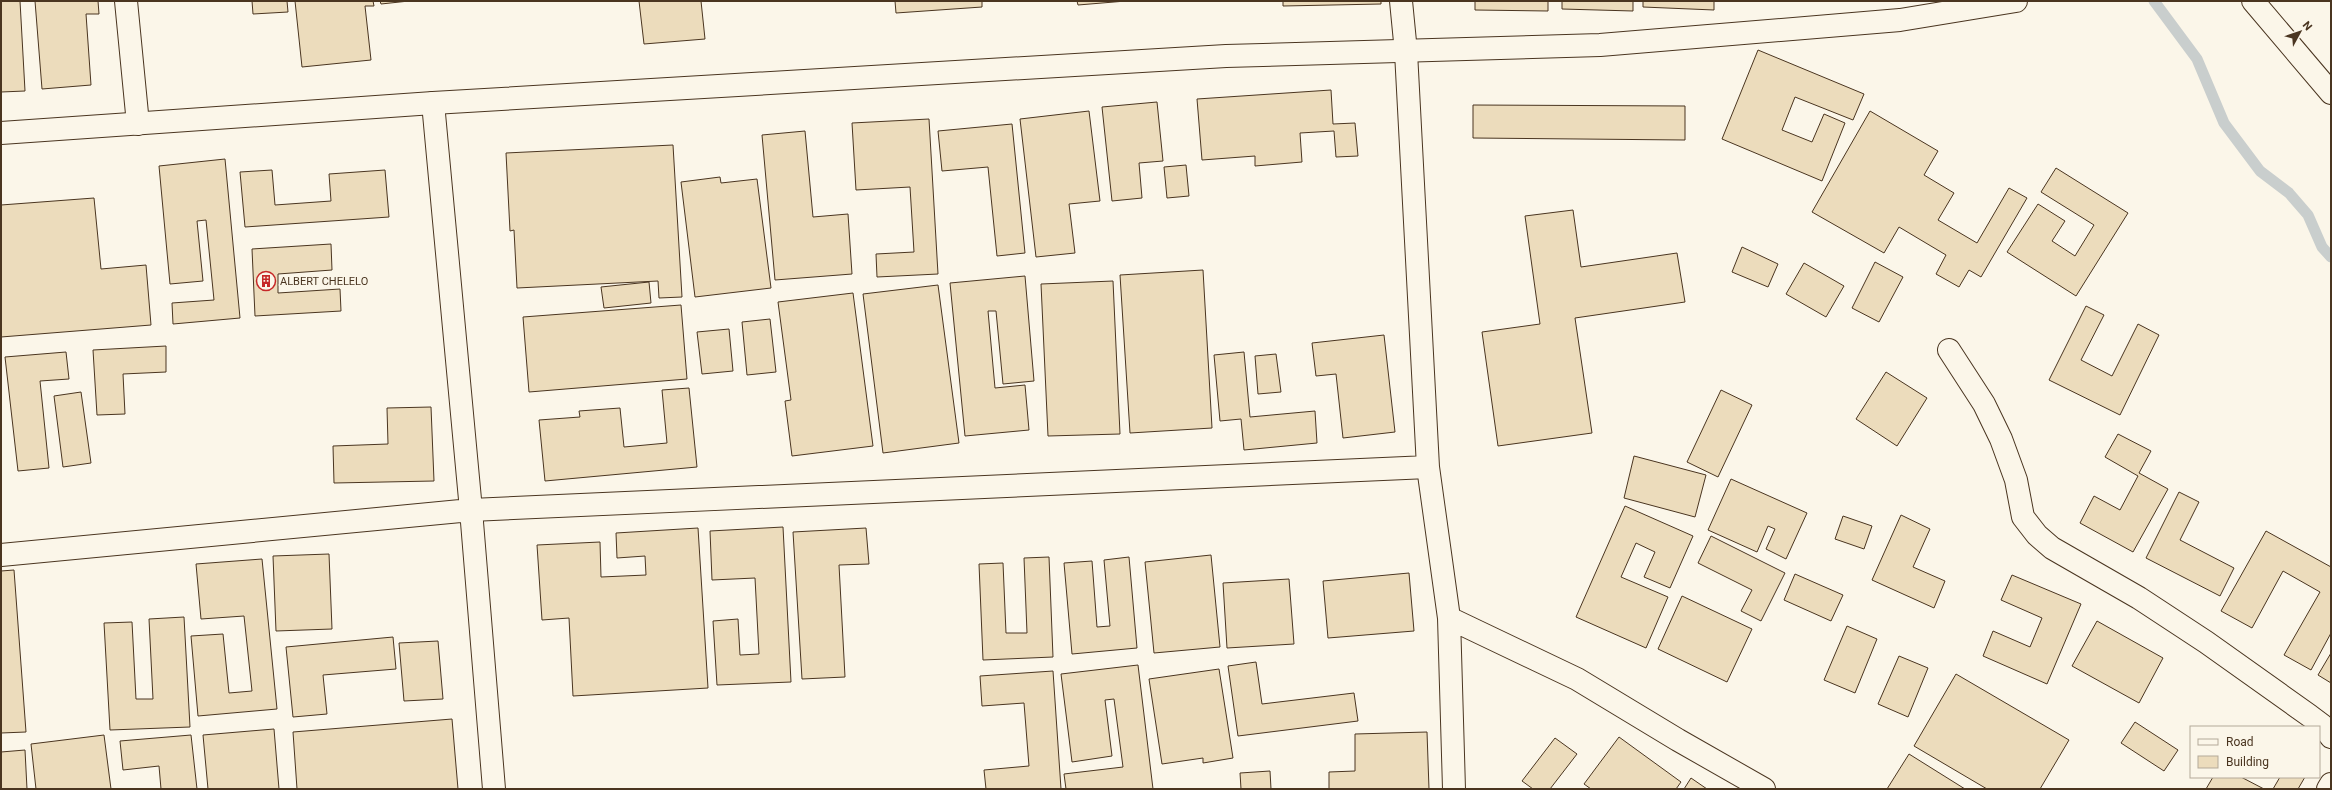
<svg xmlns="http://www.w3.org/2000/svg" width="2332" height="790" font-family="Roboto,sans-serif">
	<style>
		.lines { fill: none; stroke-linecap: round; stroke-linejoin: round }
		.stream { stroke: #c9cecd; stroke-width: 11 }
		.building { fill: #ecdcbc; stroke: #4a3520 }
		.street-casing { stroke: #4a3520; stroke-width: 24 }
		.secondary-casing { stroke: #4a3520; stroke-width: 24 }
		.street { stroke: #fbf6e9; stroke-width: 22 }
		.secondary { stroke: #fbf6e9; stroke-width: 22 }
		.labels { text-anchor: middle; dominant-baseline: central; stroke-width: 3; stroke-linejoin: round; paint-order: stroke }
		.poi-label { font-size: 11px; fill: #4a3520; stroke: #fbf6e9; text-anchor: start }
	</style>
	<rect width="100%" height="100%" fill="#fbf6e9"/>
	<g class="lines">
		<!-- stream -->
		<path class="stream" d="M2154,1L2197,59L2224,123L2260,171L2289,193L2308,215L2322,247L2331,257"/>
	</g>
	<!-- building -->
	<path class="building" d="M1,1H20L25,91L1,92Z
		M35,1H98L99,14H86L91,85L42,89Z
		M252,1H287L288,12L253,14Z
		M295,1H373L374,6H365L371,60L302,67Z
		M380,1H409L381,4Z
		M639,1H701L705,39L644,44Z
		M895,1H982V7L896,13Z
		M1077,1H1126L1078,5Z
		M1283,1H1381V4L1283,6Z
		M1475,1H1548V11L1475,10Z
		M1562,1H1633V11L1562,9Z
		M1643,1H1714V10L1643,7Z
		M1758,50L1864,94L1853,120L1795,97L1782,130L1812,142L1824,114L1845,123L1822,181L1722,139Z
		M1331,90L1333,124L1355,123L1358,156L1336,157L1334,131L1300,133L1302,162L1255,166V156L1202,160L1197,99Z
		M1157,102L1163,161L1139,163L1142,198L1112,201L1102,107Z
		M1473,105L1685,106V140L1473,138Z
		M1089,111L1100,201L1069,204L1075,253L1036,257L1020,119Z
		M1870,111L1938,151L1924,175L1954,193L1938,220L1977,243L2009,188L2027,198L1981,277L1969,270L1959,287L1936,274L1946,255L1899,227L1884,253L1812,212Z
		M929,119L938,274L877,277L876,254L914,252L910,187L856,190L852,123Z
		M1012,124L1025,253L997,256L988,167L942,171L938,131Z
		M805,131L813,217L848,214L852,274L775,280L762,135Z
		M673,145L682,297L659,298L658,281L517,288L514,230L510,231L506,153Z
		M225,159L240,318L173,324L172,303L214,300L206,220L197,221L203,281L170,284L159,166Z
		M1186,165L1189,196L1167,198L1164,167Z
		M2056,168L2128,213L2076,296L2007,252L2038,204L2065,221L2052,241L2075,256L2094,225L2041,192Z
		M272,170L275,205L331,201L329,174L385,170L389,217L245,227L240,172Z
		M720,177L721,183L757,179L771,288L695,297L681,182Z
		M94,198L101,269L146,265L151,325L1,337V205Z
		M1573,210L1581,267L1677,253L1685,302L1575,318L1592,433L1498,446L1482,332L1540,324L1525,216Z
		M331,244L332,270L278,274V293L340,289L341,311L255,316L252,249Z
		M1742,247L1778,264L1768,287L1732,272Z
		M1875,262L1903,277L1879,322L1852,308Z
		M1804,263L1844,286L1826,317L1786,294Z
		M1203,270L1212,428L1130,433L1120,275Z
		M1025,276L1034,381L1003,384L996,311H988L995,388L1025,385L1029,430L965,436L950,283Z
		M1113,281L1120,434L1048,436L1041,284Z
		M649,282L651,303L604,308L601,287Z
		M938,285L959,443L883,453L863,294Z
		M853,293L873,446L792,456L785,401L791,400L778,302Z
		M681,305L687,379L529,392L523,317Z
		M2086,306L2104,315L2081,360L2112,376L2138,324L2159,335L2120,415L2049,380Z
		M770,319L776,372L747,375L742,322Z
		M729,329L733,371L702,374L697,332Z
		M1384,335L1395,432L1343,438L1336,374L1316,376L1312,343Z
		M166,346V372L123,374L125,414L97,415L93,350Z
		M66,352L69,379L40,381L49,468L18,471L5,357Z
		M1244,352L1250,417L1315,411L1317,443L1244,450L1241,419L1220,421L1214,355Z
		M1276,354L1281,392L1258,394L1255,356Z
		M1886,372L1927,398L1897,446L1856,419Z
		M689,388L697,467L545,481L539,420L580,417L579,411L620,408L624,447L667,443L662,390Z
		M1721,390L1752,405L1718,477L1687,462Z
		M81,392L91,463L63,467L54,396Z
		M431,407L434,481L334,483L333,446L388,444L387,408Z
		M2118,434L2151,451L2139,473L2168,489L2133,552L2080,523L2094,496L2120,510L2138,476L2105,457Z
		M1634,456L1706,475L1695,517L1624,498Z
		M1731,479L1807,513L1786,559L1766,549L1775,529L1768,526L1757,552L1708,530Z
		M2179,492L2199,502L2180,540L2234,568L2220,596L2146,558Z
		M1625,506L1693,536L1670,588L1644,577L1655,552L1636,543L1621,577L1668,597L1646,648L1576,617Z
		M1901,515L1930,529L1913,567L1945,581L1934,608L1872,580Z
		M1843,516L1872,526L1864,549L1835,539Z
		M783,527L791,682L717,685L713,621L738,619L740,655L759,654L755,578L712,580L710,531Z
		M698,528L708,688L573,696L569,618L542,620L537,545L600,542L601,577L646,575L645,556L617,558L616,533Z
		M866,528L869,564L839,565L845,677L802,679L793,532Z
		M2266,531L2331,567V633L2311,670L2284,655L2320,592L2283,571L2252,628L2221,611Z
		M1711,536L1785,573L1761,621L1741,611L1752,590L1698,563Z
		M329,554L332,629L276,631L273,556Z
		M1211,555L1220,647L1154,653L1145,562Z
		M1049,557L1053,657L983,660L979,564L1003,563L1006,633H1027L1024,558Z
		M1129,557L1137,648L1072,654L1064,563L1092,561L1097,627L1110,626L1104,560Z
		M262,559L277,709L198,716L191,636L223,634L229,693L252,691L244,616L201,619L196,564Z
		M14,570L26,732L1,733V571Z
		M1409,573L1414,631L1328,638L1323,581Z
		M1795,574L1843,595L1831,621L1784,600Z
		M2012,575L2081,604L2047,684L1983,656L1993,631L2030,647L2042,618L2001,600Z
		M1289,579L1294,644L1227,648L1223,583Z
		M1682,596L1752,629L1727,682L1658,649Z
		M184,617L190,727L110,730L104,623L132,622L136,699H153L149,619Z
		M2097,621L2163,658L2139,703L2072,666Z
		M1847,626L1877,639L1855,693L1824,680Z
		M393,637L396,669L323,675L327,714L293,717L286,647Z
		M438,641L443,699L404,701L399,643Z
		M2331,653V683L2318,675Z
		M1899,656L1928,668L1908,717L1878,704Z
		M1256,662L1262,704L1354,693L1358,721L1238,736L1228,666Z
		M1138,665L1153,789H1066L1064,774L1123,767L1114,699L1105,700L1112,756L1072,762L1061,674Z
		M1219,669L1233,758L1203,763V758L1162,764L1149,679Z
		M1053,671L1061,789H986L984,770L1029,766L1024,703L982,706L980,676Z
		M1956,674L2069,740L2040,789H1987L1914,746Z
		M452,719L458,789H297L293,732Z
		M2135,722L2178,750L2164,771L2121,743Z
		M274,729L279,789H208L203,735Z
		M1427,732L1429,789H1329V772L1355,771V734Z
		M104,735L111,789H36L31,744Z
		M191,735L197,789H161L159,766L123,770L120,741Z
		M1619,737L1681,782L1676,789H1591L1584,784Z
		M1555,738L1577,754L1550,789H1533L1522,781Z
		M25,750L27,789H1V752Z
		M1909,754L1965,789H1887Z
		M1270,771L1271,789H1241L1240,773Z
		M2213,777H2241L2264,789H2206Z
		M2280,777H2305L2298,789H2273Z
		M1691,778L1707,789H1684Z"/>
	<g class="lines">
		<!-- street casing -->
		<g class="street-casing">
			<path id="street" d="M126,1L138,124
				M1401,1L1406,52L1428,467L1449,618L1454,789
				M433,103L471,510L494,789
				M1949,350L1984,404L2001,439L2016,480L2023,517L2037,535L2052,548L2139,598L2206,642L2310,716L2322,725L2331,737
				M1,555L471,510L1428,467
				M1449,618L1577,679L1678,740L1764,789
				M2328,789L2331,784"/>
		</g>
		<!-- secondary casing -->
		<g class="secondary-casing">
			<path id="secondary" d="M2253,1L2331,93
				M1,133L433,103L1226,56L1600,45L1900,20L2016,1"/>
		</g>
		<!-- street -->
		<use href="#street" class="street"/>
		<!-- secondary -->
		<use href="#secondary" class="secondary"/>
	</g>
	<!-- icons -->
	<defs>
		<g id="building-ring" transform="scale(1)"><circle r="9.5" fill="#fbf6e9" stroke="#c62828" stroke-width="1.5"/><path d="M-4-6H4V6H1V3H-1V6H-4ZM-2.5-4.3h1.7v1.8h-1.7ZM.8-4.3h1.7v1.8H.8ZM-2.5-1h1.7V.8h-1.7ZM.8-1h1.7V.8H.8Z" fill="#c62828"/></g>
	</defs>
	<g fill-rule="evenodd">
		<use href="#building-ring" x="266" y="281"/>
	</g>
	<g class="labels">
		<!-- poi labels -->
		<g class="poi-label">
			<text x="280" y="281">ALBERT CHELELO</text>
		</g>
	</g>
	<!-- border -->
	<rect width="2332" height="790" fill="none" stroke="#4a3520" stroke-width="4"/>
	<!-- legend -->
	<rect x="2190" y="726" width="130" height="52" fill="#fbf6e9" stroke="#b4a999"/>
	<rect x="2198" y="739" width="20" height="6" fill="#fbf6e9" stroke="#b4a999"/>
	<text x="2226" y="746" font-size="12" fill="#4a3520">Road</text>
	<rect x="2198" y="756" width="20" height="12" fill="#ecdcbc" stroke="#b4a999"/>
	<text x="2226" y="766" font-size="12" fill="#4a3520">Building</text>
	<!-- north arrow -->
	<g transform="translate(2300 32) rotate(50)" stroke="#fbf6e9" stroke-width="3" paint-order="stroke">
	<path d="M0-3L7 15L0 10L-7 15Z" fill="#4a3520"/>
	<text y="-6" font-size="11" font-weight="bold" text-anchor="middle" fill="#4a3520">N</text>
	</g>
</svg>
